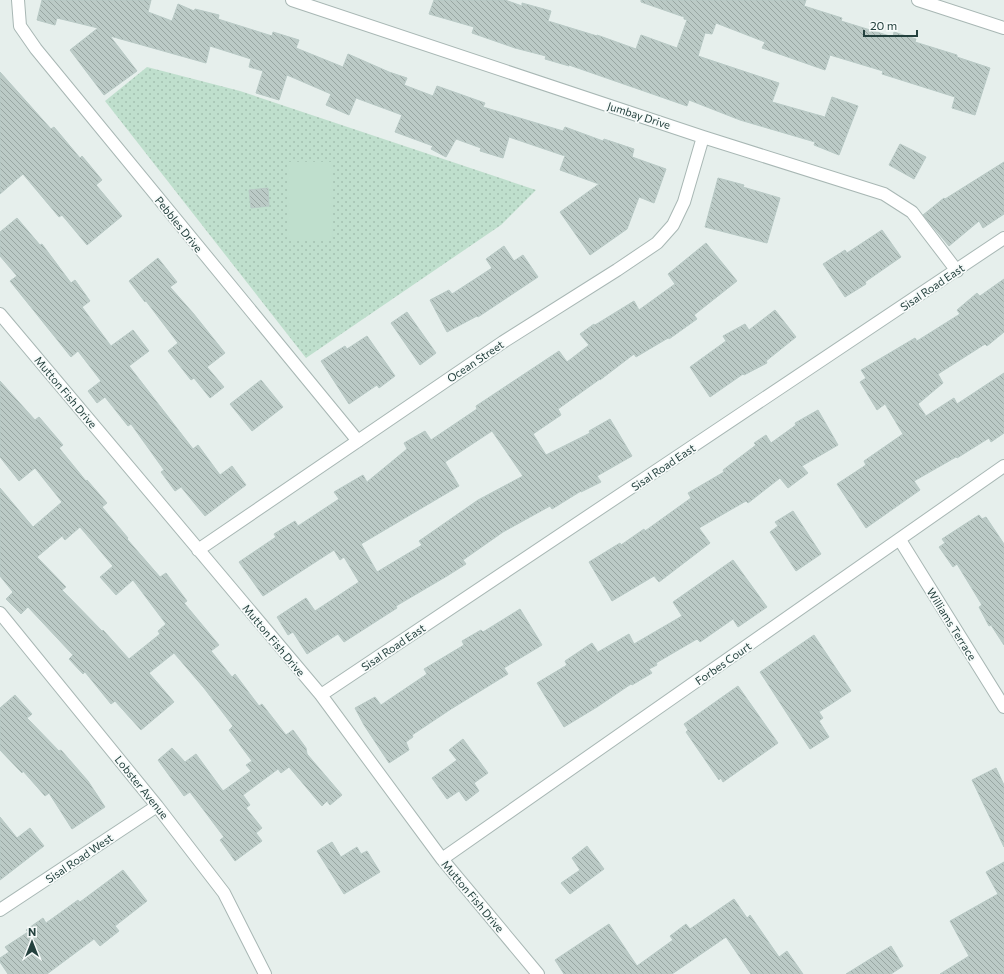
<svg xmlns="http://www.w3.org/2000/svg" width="1004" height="974" font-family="Commissioner,sans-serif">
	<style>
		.grass { fill: url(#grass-dots) }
		.garden { fill: #bfdfcd }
		.building { fill: url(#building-back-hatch); stroke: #b8c9c5; fill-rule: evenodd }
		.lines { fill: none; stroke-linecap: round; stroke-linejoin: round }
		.minor-casing { stroke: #a8b7b4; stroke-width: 14 }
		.tertiary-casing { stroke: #a8b7b4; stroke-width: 14 }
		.minor { stroke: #fff; stroke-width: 12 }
		.tertiary { stroke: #fff; stroke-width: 12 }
		.labels { text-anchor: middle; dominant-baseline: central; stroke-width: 3.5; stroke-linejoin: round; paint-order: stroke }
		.street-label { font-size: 11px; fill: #24413e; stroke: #f7fbfa }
	</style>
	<defs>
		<pattern id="grass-dots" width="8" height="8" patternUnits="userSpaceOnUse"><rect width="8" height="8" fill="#bfdfcd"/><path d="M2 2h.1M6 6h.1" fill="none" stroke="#a4c1b1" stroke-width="1.8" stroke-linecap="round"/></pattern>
		<pattern id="building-back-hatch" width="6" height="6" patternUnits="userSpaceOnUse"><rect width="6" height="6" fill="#bbcac6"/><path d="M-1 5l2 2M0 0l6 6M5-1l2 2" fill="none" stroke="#98a6a2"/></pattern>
	</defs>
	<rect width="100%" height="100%" fill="#e6efec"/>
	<!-- grass -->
	<path class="grass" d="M147,67L240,91L536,190L501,225L306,358L105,101Z"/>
	<!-- garden -->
	<path class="garden" d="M288,162H332L333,241H288Z"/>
	<!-- building -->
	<path class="building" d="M42,0H151L148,12L172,21L178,4L194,11L195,9L219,15L218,19L272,36L273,32L299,40L296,48L343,67L348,54L389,72L407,78L404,85L433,96L437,86L485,103L483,107L563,131L565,127L603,141L604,139L634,149L632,157L666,169L654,203L639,197L627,229L590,255L560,212L599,184L560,170L565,156L509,137L503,158L480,151L481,148L456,139L446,157L431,149L433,146L395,132L402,115L356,98L349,115L326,105L331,94L287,75L279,100L256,93L263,71L249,67L251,59L210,46L206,63L110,36L137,71L104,95L70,50L98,28L57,18L55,25L37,20Z
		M434,0H505L522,6V3L551,11L548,21L597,36V35L636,49L641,35L677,48L687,20L684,19V17L641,2V0H806L804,6L842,18L841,21L893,37L894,32L916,39L915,42L957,55V57L990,68L975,115L952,108L955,97L882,74L883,71L830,55L825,70L762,48L765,42L716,23L712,34L705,33L698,56L779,83L772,102L825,117L832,97L858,106L839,155L814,145L815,142L740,120L689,100L687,106L569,65V66L545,59L546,56L515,48L472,33L474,27L429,14Z
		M0,72L51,129L54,127L80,158L82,156L102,180L96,185L122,216L87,245L62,215L59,217L23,174L0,194Z
		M900,144L926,157L914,179L889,165Z
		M1004,162V214L983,228L979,221L949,246L923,215L944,198L945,199Z
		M718,178L744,185L743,187L780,198L767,243L705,227Z
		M268,188L269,206L251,208L249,190Z
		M17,218L40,245L42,244L71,283L75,280L90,301L82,307L111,346L133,330L149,351L129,366L193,449L198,445L220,475L232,466L246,485L205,516L181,487L175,491L161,472L164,470L131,424L128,426L105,397L97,403L88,391L101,381L78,351L71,357L10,281L17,276L0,256V232Z
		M882,230L901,257L865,282L866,284L845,297L823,264L845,250L847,253Z
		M706,243L737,281L694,315L697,319L669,339L668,338L636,357L634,354L600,380V379L558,409L561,415L533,434L546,455L590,433L589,431L610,419L632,456L597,476L601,482L581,492V491L552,509L550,506L503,532L463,560L466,564L447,576L396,606L397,608L344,642L338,634L307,654L293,632L288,635L277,617L306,598L315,611L359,582L344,557L340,560L334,550L263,596L239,562L276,537L274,534L295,521L298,526L339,499L334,492L363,475L367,482L407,449L404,443L425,431L431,440L477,409L476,406L559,351L567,362L589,345L580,334L594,324L595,325L634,301L639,310L675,284L668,274ZM492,431L523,476L478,500L419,541L422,545L377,572L361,544L459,486L445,462Z
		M504,246L514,261L523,255L538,277L478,317L477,316L447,332L430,300L449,290L452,294L492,268L486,259Z
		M158,258L177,282L170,287L193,313L225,353L207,367L224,387L210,398L194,378L191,380L168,351L178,343L146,301L145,302L129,281Z
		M1004,279V332L987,346L985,344L938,374L943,383L918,404L926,416L954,398L957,404L1004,373V433L991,442L989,438L957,458L956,457L914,481L920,490L866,528L837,484L866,465L864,461L903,434L885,404L877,410L860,382L866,378L861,370L915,338L917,341L960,314L957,310L977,293L980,296Z
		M775,310L796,337L766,361L767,363L744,375L743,374L710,397L690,367L726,341L723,336L745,324L749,330Z
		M407,312L436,353L420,365L391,323Z
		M367,336L395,376L379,388L377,385L349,404L321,361L345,346L347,349Z
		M261,380L283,407L252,431L230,404Z
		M0,381L35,420L39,417L63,445L59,448L86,481L87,480L107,503L102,507L128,538L127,539L160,577L166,573L187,601L184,603L219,645L211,651L232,677L235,674L259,706L262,704L286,735L293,730L306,748L307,754L342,795L330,805L327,801L322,806L289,767L281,773L278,769L243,795L250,805L246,808L262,828L256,833L262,841L235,861L220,840L224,837L190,792L184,796L158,760L172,748L185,762L196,754L223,791L251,771L246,765L252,761L229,730L233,726L204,688L174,653L149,673L174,702L141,730L115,701L111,704L85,672L83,674L69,659L73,655L28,607L21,614L6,599L13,592L0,576V488L33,527L62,502L35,468L19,481L0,457ZM80,527L113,566L100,577L116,595L133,580L166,624L158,631L160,634L129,659L103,630L102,631L62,590L66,587L37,557L62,536L65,540Z
		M818,410L838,445L802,466L808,473L788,488L780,478L748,503L746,501L699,528L710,543L659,582L654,576L612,601L589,562L620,543L621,545L644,529L645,531L691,498L688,493L724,472L723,470L756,445L754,443L766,435L771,443L796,425L795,423Z
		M793,511L821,554L796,571L770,532L778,526L775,522Z
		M979,515L982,519L986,517L1004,544V645L991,625L989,626L979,607L982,605L957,564L953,567L939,547L945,543L942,539Z
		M733,560L767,607L738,627L733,619L700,642L697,639L656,663L657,665L649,669L652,673L632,685L631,684L597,707L564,727L537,683L567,665L565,661L592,643L598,652L629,634L634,644L682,616L673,602Z
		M520,609L542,645L504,668L508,674L451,709L412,735L413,737L406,742L409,750L389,763L364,725L355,708L375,697L381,705L427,674L424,669L464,645L462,641L481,630L483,632Z
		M814,635L851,691L819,712L823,718L819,721L829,737L810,749L760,672Z
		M738,686L778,743L723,782L721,778L719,780L686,732L688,730L684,724Z
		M15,695L32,714L27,718L59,751L61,750L88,781L105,807L72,829L49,793L45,796L23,771L22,773L0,750V708Z
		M463,739L488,773L474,783L479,791L466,801L459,791L447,799L432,778L457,760L449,750Z
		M996,768L1004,785V847L972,780Z
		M0,817L17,838L30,828L44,846L0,880Z
		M332,842L341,857L357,847L361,854L367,851L380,872L344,894L317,851Z
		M587,846L604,869L570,894L561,883L580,870L572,858Z
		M1004,862V974H940L969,956L950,921L998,894L986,872Z
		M123,870L147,901L115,926L119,931L100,946L94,939L47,974H8L0,962V958L9,952L5,947L28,932L26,930L43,918L46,923L78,900L80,902Z
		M734,899L747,918L750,915L779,957L787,951L803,974H751L726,937L672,974H564L555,960L609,924L637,966L673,940L670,936L686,924L690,929Z
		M891,946L903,966L891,974H846Z"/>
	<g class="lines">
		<!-- minor casing -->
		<g class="minor-casing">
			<path id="minor" d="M18,0L20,26L36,49L358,441
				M292,0L703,137L884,194L912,212L957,271
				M0,314L321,695L442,859L538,974
				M900,540L1004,707
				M198,550L503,342L617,270L657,243L673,225L684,202L703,137
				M0,613L157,806L224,893L265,974
				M321,695L1004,238
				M442,859L1004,466
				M0,910L157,806"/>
		</g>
		<!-- tertiary casing -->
		<g class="tertiary-casing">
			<path id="tertiary" d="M918,0L1004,28"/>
		</g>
		<!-- minor -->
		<use href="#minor" class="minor"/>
		<!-- tertiary -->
		<use href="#tertiary" class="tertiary"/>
	</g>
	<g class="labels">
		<!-- street labels -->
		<g class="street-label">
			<text transform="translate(639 115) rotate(18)">Jumbay Drive</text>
			<text transform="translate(179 224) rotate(51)">Pebbles Drive</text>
			<text transform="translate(932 287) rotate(-34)">Sisal Road East</text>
			<text transform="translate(475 361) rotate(-34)">Ocean Street</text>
			<text transform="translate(66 392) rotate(50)">Mutton Fish Drive</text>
			<text transform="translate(663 467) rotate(-34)">Sisal Road East</text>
			<text transform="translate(952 624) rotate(58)">Williams Terrace</text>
			<text transform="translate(274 640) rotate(50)">Mutton Fish Drive</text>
			<text transform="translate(393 647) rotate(-34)">Sisal Road East</text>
			<text transform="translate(723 663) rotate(-35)">Forbes Court</text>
			<text transform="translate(142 787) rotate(51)">Lobster Avenue</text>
			<text transform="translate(79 858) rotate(-34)">Sisal Road West</text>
			<text transform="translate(473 896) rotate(50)">Mutton Fish Drive</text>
		</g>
	</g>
	<!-- north arrow -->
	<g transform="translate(32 942)" stroke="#f7fbfa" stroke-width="3" paint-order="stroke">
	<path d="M0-3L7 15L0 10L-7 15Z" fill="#24413e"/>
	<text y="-6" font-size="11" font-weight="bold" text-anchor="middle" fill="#24413e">N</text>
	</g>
	<!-- scale -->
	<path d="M864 30v6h53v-6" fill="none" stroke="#24413e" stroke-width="2"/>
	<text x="870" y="30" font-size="12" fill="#24413e" stroke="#f7fbfa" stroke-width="3" paint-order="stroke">20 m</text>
</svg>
